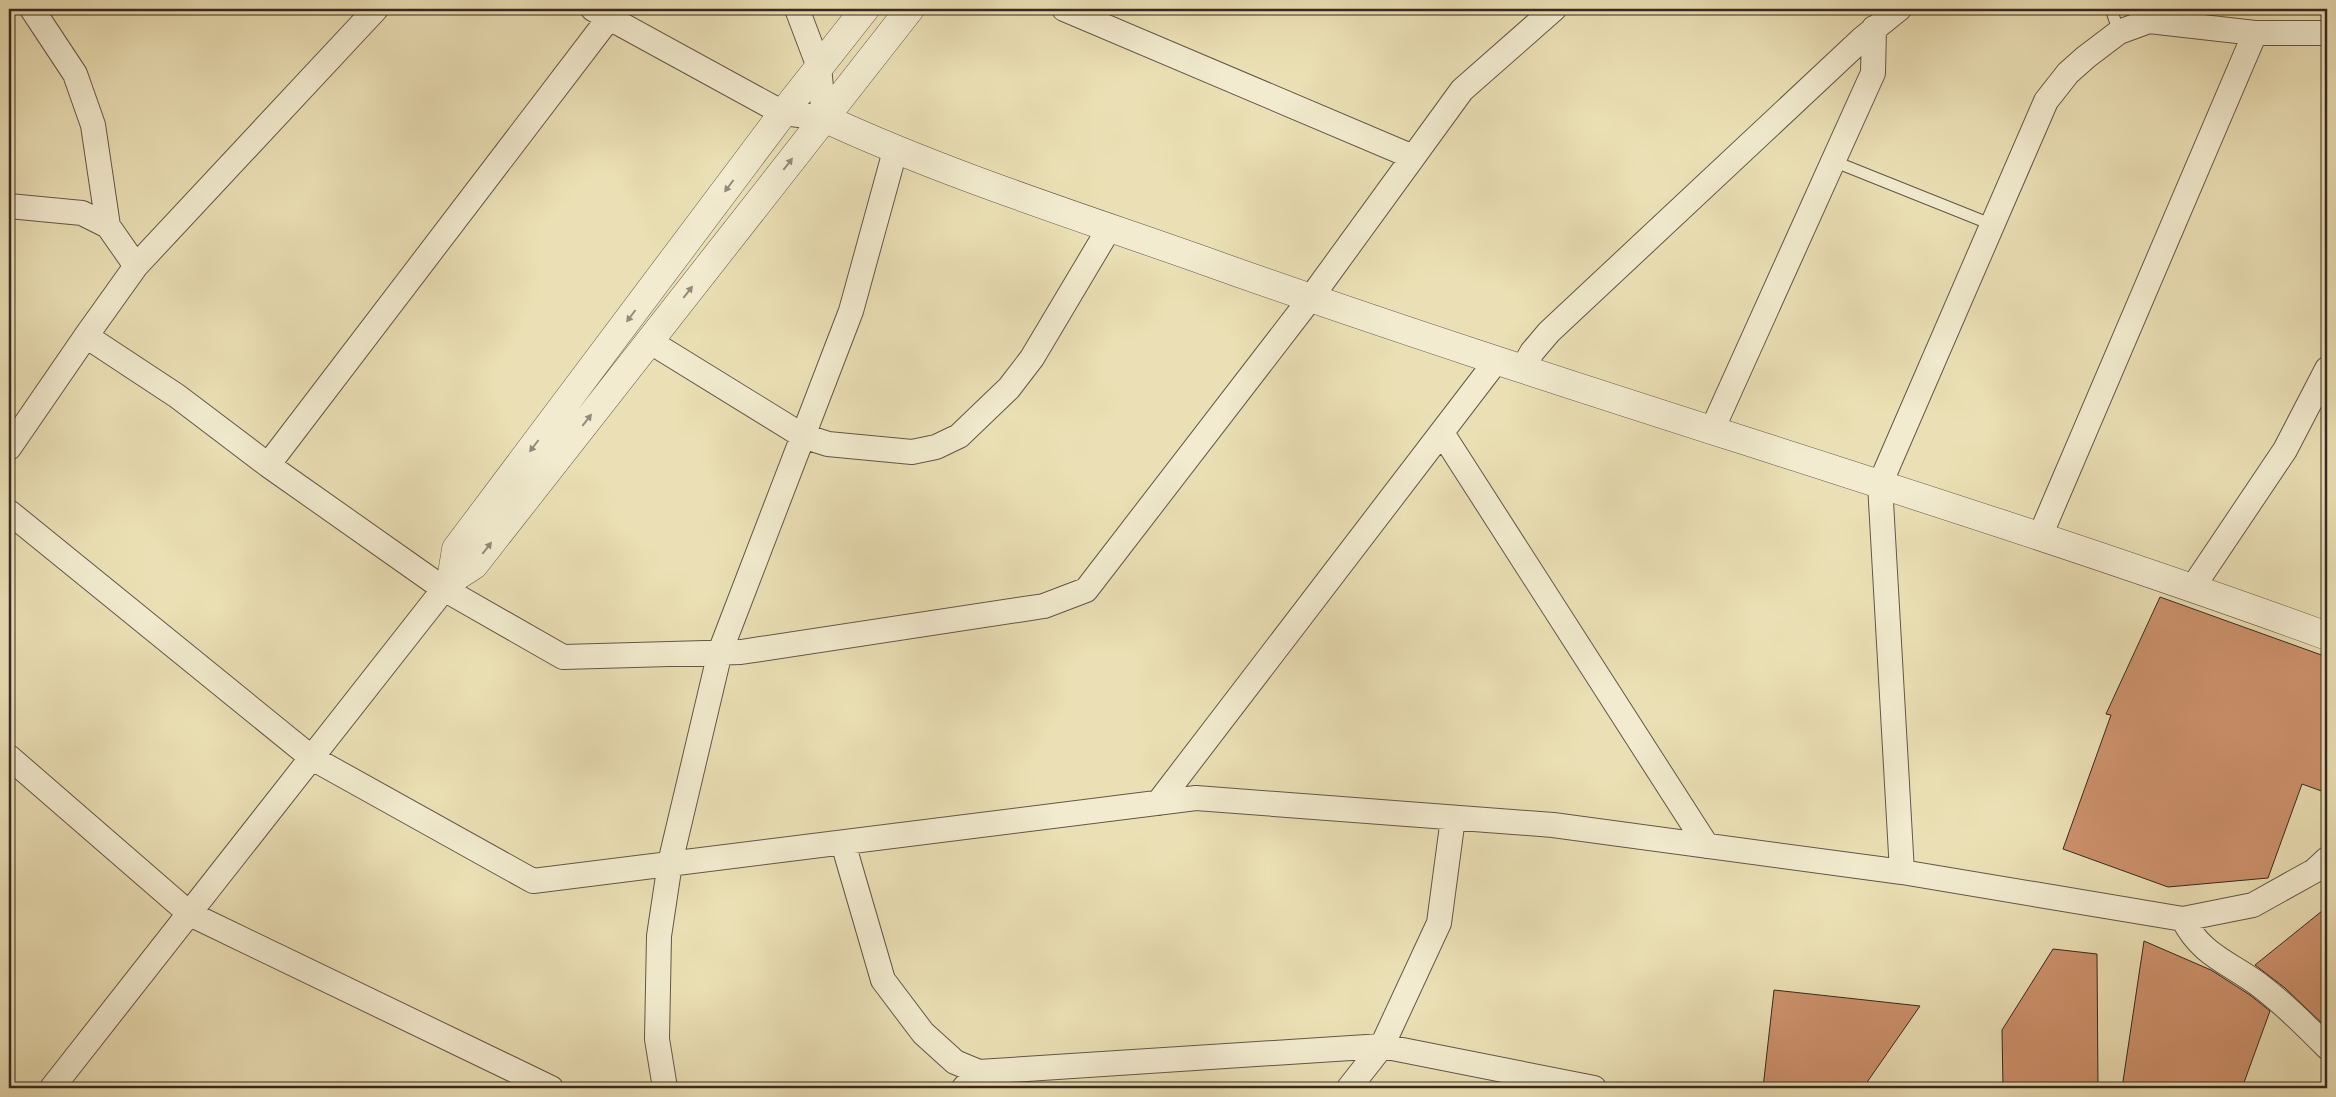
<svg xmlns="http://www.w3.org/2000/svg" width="2336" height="1097" font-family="Vollkorn,serif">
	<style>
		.building { fill: #cd926d; stroke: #372823 }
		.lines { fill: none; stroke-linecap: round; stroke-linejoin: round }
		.service-casing { stroke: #645648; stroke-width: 13 }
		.minor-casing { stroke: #645648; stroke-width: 26 }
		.tertiary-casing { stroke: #645648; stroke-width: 29 }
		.service { stroke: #f2ebcf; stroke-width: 11 }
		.minor { stroke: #f2ebcf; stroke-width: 24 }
		.tertiary { stroke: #f2ebcf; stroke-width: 28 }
		.oneway { fill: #948a79 }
	</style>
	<rect width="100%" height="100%" fill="#ebe0b5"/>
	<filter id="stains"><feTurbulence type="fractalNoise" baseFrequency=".004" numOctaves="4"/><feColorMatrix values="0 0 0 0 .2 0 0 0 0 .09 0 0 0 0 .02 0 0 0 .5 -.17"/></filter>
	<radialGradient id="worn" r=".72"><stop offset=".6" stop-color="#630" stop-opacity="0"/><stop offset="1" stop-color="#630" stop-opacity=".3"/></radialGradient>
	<!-- building -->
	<path class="building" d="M2160,597L2327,657V793L2302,784L2268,878L2168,887L2063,849L2111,715L2106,714Z
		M2327,907V1028L2285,988L2255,965Z
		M2144,941L2211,970L2250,995L2270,1011L2242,1088H2122Z
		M2053,949L2097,954L2098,1088H2003L2002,1030Z
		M1774,990L1920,1006L1863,1088H1763Z"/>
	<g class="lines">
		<!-- service casing -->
		<g class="service-casing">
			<path id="service" d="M2111,9L2119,32
				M1833,161L1993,225"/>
		</g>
		<!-- minor casing -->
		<g class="minor-casing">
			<path id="minor" d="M32,9L75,74L93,125L108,226
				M593,9L783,113L824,118L819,67L797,9
				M1064,9L1413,157
				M9,206L82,213L108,226L136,266
				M86,336L136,266L376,9
				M649,341L803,436L828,444L912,452L936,447L959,436L1009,388L1032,358L1110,227
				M1523,368L1532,352L1549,332L1863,38L1899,9
				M1712,430L1873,73L1874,28
				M1442,433L1707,846
				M9,448L86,336L177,396L268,465L444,589L563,657L741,652L1044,606L1086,590L1310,299L1462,90L1554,9
				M268,465L609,18
				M9,512L312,758L533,881L1196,798L1553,825L1902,872L2183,919L2253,905L2314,871L2327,859
				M2040,536L2255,33
				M2193,587L2285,450L2327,369
				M9,757L190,914L551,1088
				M1158,803L1497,360
				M843,843L883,980L923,1033L955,1062L979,1072L1382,1046L1594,1088
				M1902,872L1880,484L2046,101L2068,73L2086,57L2119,32L2149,21L2255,33H2327
				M2183,919C2201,955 2228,962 2258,984C2283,1003 2305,1025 2327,1047
				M52,1088L444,589
				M665,1088L657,1039L659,936L670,863L720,652L851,311L895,151
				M964,1088L979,1072L997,1088
				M1349,1088L1382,1046L1439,923L1453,818"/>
		</g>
		<!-- tertiary casing -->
		<g class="tertiary-casing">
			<path id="tertiary" d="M824,118C947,175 1078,216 1205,261C1577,394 1957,501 2327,636
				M451,580L456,549L783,113L865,9
				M444,589L451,580L474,565L910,9"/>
		</g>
		<!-- service -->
		<use href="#service" class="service"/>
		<!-- minor -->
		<use href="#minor" class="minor"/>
		<!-- tertiary -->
		<use href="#tertiary" class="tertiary"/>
	</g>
	<!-- one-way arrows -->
	<defs><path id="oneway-solid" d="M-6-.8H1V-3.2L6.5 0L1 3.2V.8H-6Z" transform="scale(1.25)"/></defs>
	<g class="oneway">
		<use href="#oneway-solid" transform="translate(788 164) rotate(-52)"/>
		<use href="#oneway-solid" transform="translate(729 186) rotate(127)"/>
		<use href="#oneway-solid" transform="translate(688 292) rotate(-52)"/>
		<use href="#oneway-solid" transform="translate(631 316) rotate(127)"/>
		<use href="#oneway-solid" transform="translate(587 420) rotate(-52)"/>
		<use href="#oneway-solid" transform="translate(534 446) rotate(127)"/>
		<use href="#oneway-solid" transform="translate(487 548) rotate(-52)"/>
	</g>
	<!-- margin -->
	<rect width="2336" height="1097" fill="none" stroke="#ebe0b5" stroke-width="30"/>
	<rect x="10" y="10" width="2316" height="1077" fill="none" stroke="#372823" stroke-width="2.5"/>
	<rect x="15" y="15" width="2306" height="1067" fill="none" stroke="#372823"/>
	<rect width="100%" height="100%" filter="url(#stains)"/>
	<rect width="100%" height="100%" fill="url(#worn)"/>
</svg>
